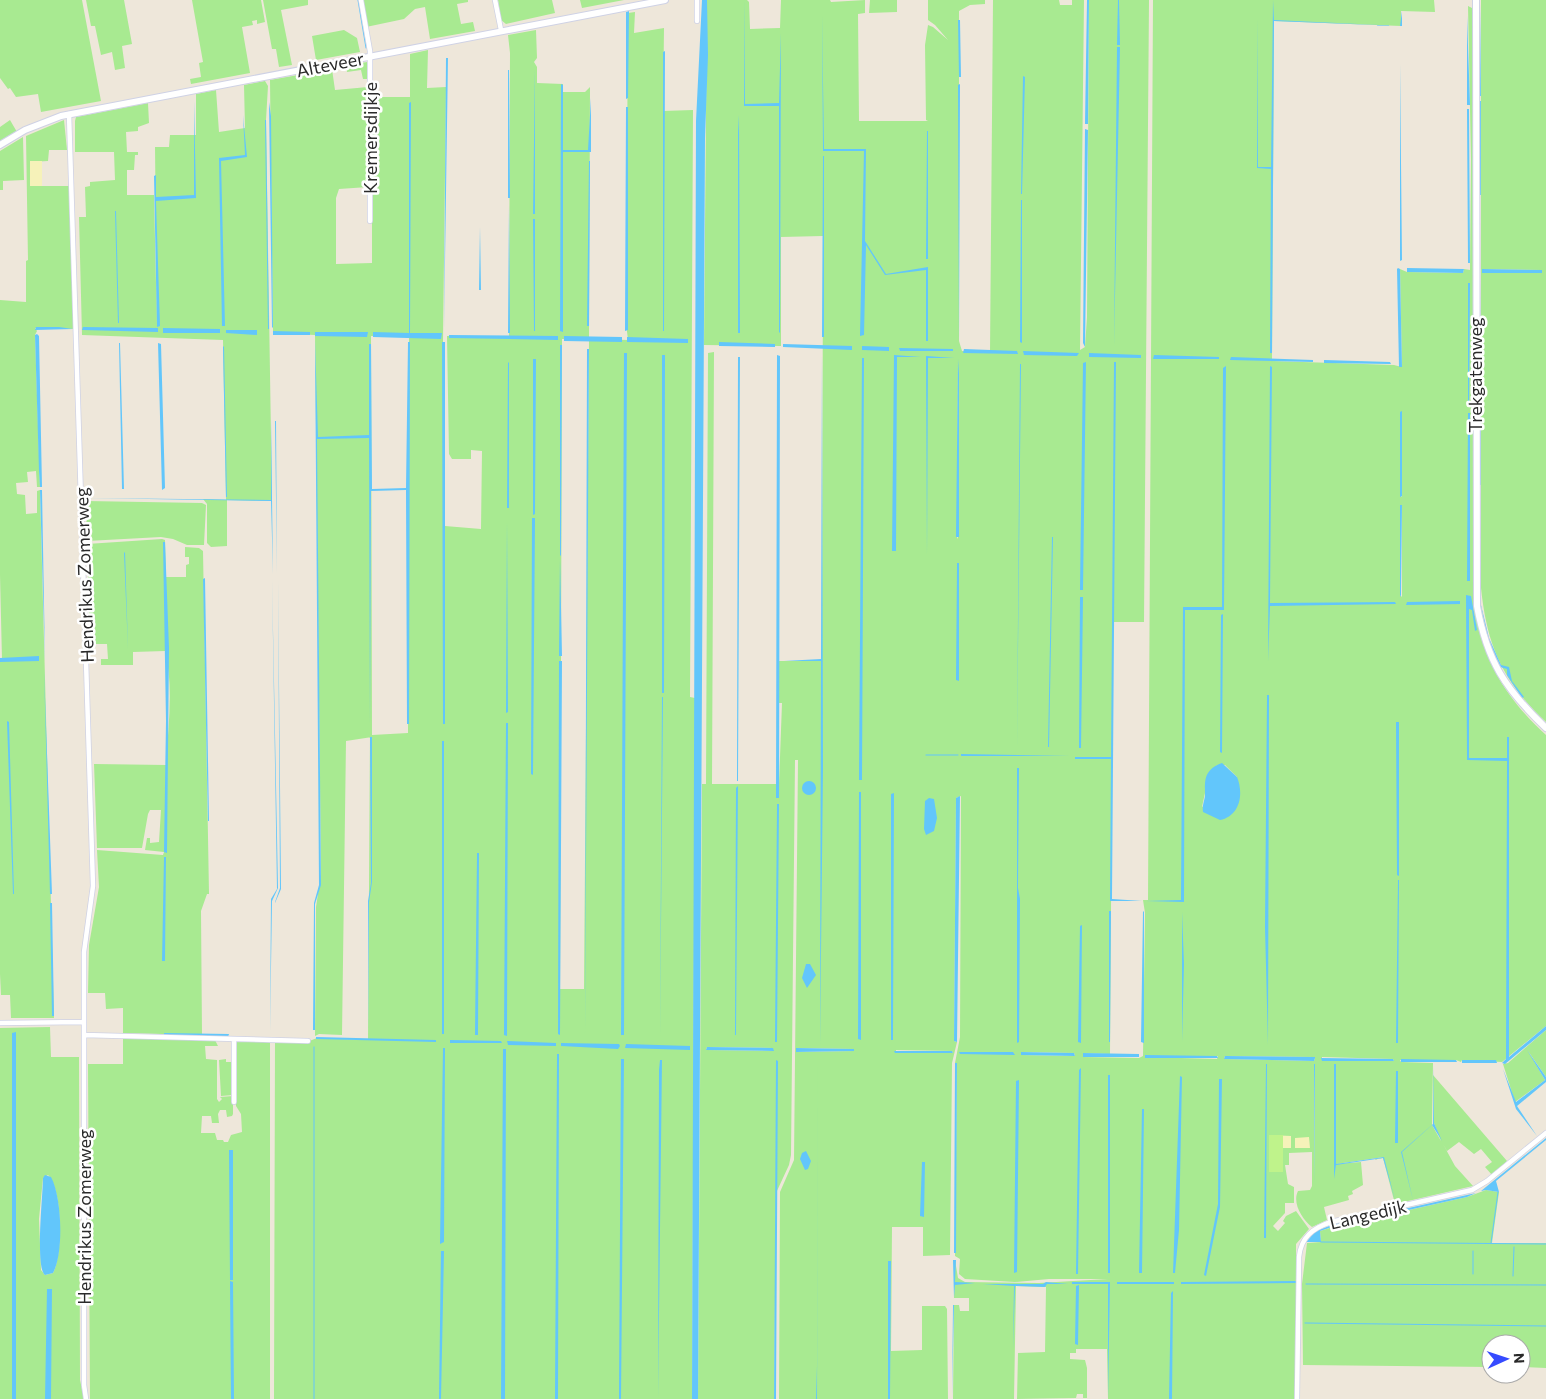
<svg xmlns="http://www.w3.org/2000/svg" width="1546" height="1399" font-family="Commissioner,sans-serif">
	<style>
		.green { fill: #a8ea91; fill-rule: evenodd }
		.sand { fill: #f6f2b9 }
		.pitch { fill: #bff38b }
		.water { fill: #62c6fb }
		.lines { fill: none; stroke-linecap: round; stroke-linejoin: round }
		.stream { stroke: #62c6fb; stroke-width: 1 }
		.street-casing { stroke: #cfd2e5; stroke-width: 6 }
		.secondary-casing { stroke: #cfd2e5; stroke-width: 8 }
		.street { stroke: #fff; stroke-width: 4.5 }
		.secondary { stroke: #fff; stroke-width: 6 }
		.labels { text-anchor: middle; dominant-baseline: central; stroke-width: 5; stroke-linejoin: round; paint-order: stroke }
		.street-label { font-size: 18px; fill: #2a2a2a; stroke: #fff }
	</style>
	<rect width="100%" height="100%" fill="#eee7da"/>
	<!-- green -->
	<path class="green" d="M0,0H82L101,101L41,112L38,94L16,97L10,88L8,89L0,78Z
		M86,0H124L132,44L122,46L125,68L115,70L112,52L101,55L95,26H91Z
		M192,0H261L265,22L257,24V20L252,21L253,25L242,27L250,73L191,84L190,79L201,77L199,63L203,62Z
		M263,0H308V5L281,10L292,65L279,67L276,49H272Z
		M361,0H468V2L457,4L461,24L473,22L475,31L430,39L425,7L415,9L404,19L366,27Z
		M498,0H552L555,13L506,24L501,20Z
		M580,0H624L582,8Z
		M707,0H747L749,2L750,29L780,28L781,0H830L831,2L865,0V13L858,14L859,121H928L926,120L925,45L928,25L933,27L948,40L935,25L928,20V0H985V4L970,5L959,11V341L962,351L990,353L993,0H1059L1060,5H1072V0H1084L1080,350L1085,347L1087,317L1089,0H1149L1144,622H1113L1110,1054L1083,1053V1057L1139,1058L1143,1056L1145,913L1143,900H1148L1153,0H1434L1435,12L1401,11V26L1274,21L1272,361L1394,365L1402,367L1400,269L1407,272L1463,273L1464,269L1470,270L1471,159L1468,6L1474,9L1476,616C1486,666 1509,701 1546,735V1026L1502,1062L1462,1060L1461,1062L1456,1060H1400L1401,1062L1433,1063L1432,1125L1441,1141L1434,1123L1433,1075L1507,1161L1492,1175L1485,1167L1492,1162L1481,1149L1474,1154L1459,1142L1447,1151L1443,1144L1455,1166L1473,1186L1395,1204L1383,1158L1373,1160L1384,1157L1336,1164L1361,1162L1363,1185L1352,1191L1353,1194L1348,1196L1349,1200L1324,1207L1327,1220L1312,1227C1302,1219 1292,1203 1298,1191L1310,1190L1312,1186V1152L1289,1153V1165H1285L1288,1184L1294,1187V1203H1285V1213L1273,1226L1278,1231L1285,1223L1283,1221L1286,1216L1296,1211L1309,1229L1296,1244V1399H1108L1107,1349H1076V1353H1070V1359L1085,1360L1087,1368V1398H1083V1394H1077L1076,1398L1017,1399L1018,1353L1045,1352L1046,1287L1016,1286L1014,1399H953L954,1305H959L960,1311H969V1298H954L955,1260L958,1278L965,1282L1039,1283L1108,1279H1049L1015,1282L965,1279L959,1274L960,1259L955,1256L957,1064L955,1063L960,1037L961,796L956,798L954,1041L957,1042L952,1063L950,1255L923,1256V1227H892L891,1351L922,1350V1306H945L947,1309L948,1399H779L780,1192L794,1160L798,760H795L791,1155L789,1165L776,1193L774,1399H698L702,784H706L708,353L714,352L712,784H779L782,703H778L779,661H822L823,236L781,237V346L704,345ZM958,359V539L957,537ZM1400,412H1402V496L1401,497ZM1400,505H1402V597L1400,595ZM1217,765H1225L1237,777L1202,807L1205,793ZM707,1047L773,1048V1051L706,1050ZM797,1048L854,1049V1051L796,1052ZM896,1050L952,1051L953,1053H896ZM1022,1052L1074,1053L1075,1056L1021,1055ZM1218,1056L1217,1059L1145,1057ZM1225,1056L1314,1057L1315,1058L1314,1061L1224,1059ZM1322,1057L1393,1059L1394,1061H1322ZM1315,1064L1314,1177V1065Z
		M870,0H897V12L869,13Z
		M1481,0H1546V722C1503,682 1487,646 1481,588ZM1482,269L1542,270V273H1482Z
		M635,12L634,33L664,28L663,111L693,110L690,697L695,698L692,1399H274L275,1041L307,1042L317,1038L368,1040L370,737H372L346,741L342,1035L319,1034L315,1036L316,907L321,874L315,335L273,333L270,80L332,69L335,90L368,87V187L339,189L336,198V264L372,263V97H410V54L428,50L427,88L446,87L443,342L445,526L481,529L482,451L471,450V459H452L449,454L447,336L509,337L510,53L508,35L536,30L537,58L534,62L537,67V83L563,84V92H585L590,87L589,339L628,340L626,323L628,13ZM371,336H409V359L408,733L372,735ZM562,339L589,340L584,989H560Z
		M344,30L357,38L360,52L316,60L312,36Z
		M367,62L368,79H363L361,70L347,72L346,66Z
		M265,81L268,86L266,120L272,501L227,500V546L211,547L207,543V504L203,499L226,500L223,340L82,335L79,217H86L85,187L90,186V182L115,180L114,152H75V121L76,117L148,103L149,123L138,127V131L126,132L127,152H138V155H135L134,170H127V195H154L157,327L155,147H169L170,135H196V94L216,90L219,132L245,128L244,85Z
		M10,120L17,132L0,143V127Z
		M64,120L67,150H49L48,161L30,162V186H71L75,329L35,328L37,331L35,335L40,487H37L36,471L27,472L28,482L16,483L17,494L25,495L26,514L37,513V491L40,490L54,1018H11L10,995H1L0,974V660H2L0,575V300L26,302V261L28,260L26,136Z
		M23,137L24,180L3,181V190H0V151Z
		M86,501L202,503L206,505L204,545H187L173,539L161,537L87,541Z
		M162,539L165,540L166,577H186V565L189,564V557H185V547L199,548L203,551L209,894H207L201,911L202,1035L123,1033V1008L106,1009L105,993H88L89,945L99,887L97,850L163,855L164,852L145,850L147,838H150V843L159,842L161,810H150L148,814L142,848H97L94,764L166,765C168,728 174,687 165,651L133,652V665H101V659H108L107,644H90L87,544Z
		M50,1027L51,1057H79L80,1380L84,1399H0V1028ZM48,1175C63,1190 63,1255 53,1273L45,1275L41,1270L39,1219L43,1178Z
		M1546,1030V1077L1528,1051L1545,1080L1515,1102L1503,1064L1508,1063Z
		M123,1038L215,1040L218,1046H205L206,1059L217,1060V1099L219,1102L222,1099L220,1097L233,1096V1114L232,1116L227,1117L226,1110H220L218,1114L219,1123H212L211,1116H202L201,1133H215L217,1140H223L224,1142H228L231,1135L242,1132L241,1114L236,1106V1040L270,1041V1399H90L88,1064H123Z
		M226,1059V1062H234L233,1095L221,1096L219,1060Z
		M1486,1190L1499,1192L1492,1243H1546V1368L1521,1367V1344H1491V1367L1303,1365L1302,1284L1307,1243L1321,1242L1320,1231L1333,1227L1467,1197Z"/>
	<!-- sand -->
	<path class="sand" d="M30,161H42V186H30Z
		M1269,1135L1291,1136V1148H1283V1172H1269Z
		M1309,1137L1310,1148H1295V1138Z"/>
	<!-- pitch -->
	<path class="pitch" d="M1269,1135H1283V1172H1269Z"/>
	<!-- water -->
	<path class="water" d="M702,0H707L708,55L705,138L698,1399H692L696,121Z
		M744,0L745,104L779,103L781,33L780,332L779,333V106H744Z
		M1087,0H1089L1088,124H1085Z
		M1118,0H1119L1120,45H1117Z
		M1273,0L1274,20L1400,26L1402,11V26L1274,21L1272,353H1270L1271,169L1257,168L1258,19V167H1271Z
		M1478,4H1480L1481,96H1479Z
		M629,11L628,98L626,99V12Z
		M822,15L824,149H866L865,241L886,274L928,267V341H926V270L885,275L866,245L864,335L860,336L864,151H823Z
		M1467,16L1470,105H1467Z
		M958,20H960L961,77H959Z
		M1117,47H1120L1114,346Z
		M665,51L664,331H663V52Z
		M446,58H448L444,329Z
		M1400,64L1402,260L1400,261Z
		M508,70H509L510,198H508Z
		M535,70V214H533Z
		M1023,76L1025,77L1022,194H1021Z
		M561,84L563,85V150H588L591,98V152H563V332L560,331Z
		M960,84L959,344L958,85Z
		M194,101L196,198L156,201L160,326L157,327L154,176L156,175V197L194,195Z
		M1479,101H1481V195H1479Z
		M269,102L271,116L273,328L272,327Z
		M411,102L410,333H442L441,339L373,337V332L409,333V103Z
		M626,107H628V330L625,331Z
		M1467,109H1469L1470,263H1468Z
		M243,115L247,157L221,161L225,326H222L219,158L245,155Z
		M739,115L740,333H738V133Z
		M265,120H266L269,329H268Z
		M1085,129L1088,130L1085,347L1083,343Z
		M927,131H928V259H926Z
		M823,156H824V337H822Z
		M589,161H590L589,326H587Z
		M1021,200H1022V343L1020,342Z
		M509,206L510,333H508Z
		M115,211H116L119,323H118Z
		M533,219H535V331H534Z
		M480,227L481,290H479Z
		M1398,268L1400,269L1402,367H1399L1397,269Z
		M1407,268L1464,269L1463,273L1407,272Z
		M1482,269L1542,270V273H1482Z
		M1478,278H1480L1481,485H1479Z
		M1468,283H1470L1469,406L1468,405Z
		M59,327L73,329L35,330L36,327Z
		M83,327L158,328V332L82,330Z
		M163,328L220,329V333H163Z
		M226,330H257V335L226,333Z
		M273,331L310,332V335H273Z
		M315,332H368L367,337L315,336Z
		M37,334L39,336L42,487H40L39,471L35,335Z
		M449,335L558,336V340L449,338Z
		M564,336L622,337V342L564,341Z
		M627,337L688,339V343L627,342Z
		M315,340L318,437L369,435V344H371L372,489L406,488L408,342H410L409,724H407L406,490L371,491L370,724L369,438L317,439L321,885L315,904V1030H313L314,903L319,885Z
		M442,342H445V724H443Z
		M719,342L775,344V347L719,346Z
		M119,343H120L124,489H122Z
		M158,343L161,344L165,488L162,490Z
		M783,344L852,346V350L783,347Z
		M560,345H562L561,556L560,555Z
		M224,346L227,497H226L223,347Z
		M862,346L889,347V351L862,350Z
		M899,348L953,349V351H900Z
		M587,349H589L585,1033Z
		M964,349L1017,351L1018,354L963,353Z
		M1023,351L1079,353L1077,356L1024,355Z
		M822,352L823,768L820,1045L821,661H784L821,659Z
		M624,353H627L624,1035H621Z
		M1089,353L1141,355V358L1089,357Z
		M662,355H665L664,693H662Z
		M777,355L780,356L779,798H776Z
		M894,355L921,357H897L896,551H892Z
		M1154,355L1219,357V359H1153Z
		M926,356L954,358H928L927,555Z
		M738,357H740L738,781H737Z
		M1231,357L1313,360V362L1230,360Z
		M862,358H864L862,780H859Z
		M533,359H536L535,514L533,515Z
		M958,359L959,374V537H956Z
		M1324,360L1390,362L1391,364L1324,363Z
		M508,362L509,363V508H507Z
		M1086,362L1083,590H1080L1083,363Z
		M1114,362H1116L1112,899L1142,901H1110L1111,759H1075V757H1111Z
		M1020,364H1021L1017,745Z
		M1226,366L1224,610H1185L1184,902L1146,901L1181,900L1183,607H1222L1223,368Z
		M1270,366L1272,367L1270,603L1395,602L1396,604L1270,606L1268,661Z
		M1402,411V496L1400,497V412Z
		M1468,413H1470V581H1467Z
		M271,420L273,575L271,501L86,498L271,500Z
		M275,421H276L277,573Z
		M40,490H42L45,661Z
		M1400,505H1402L1401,597L1400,595Z
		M532,518H535L533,775L531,774Z
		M507,522L508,712L506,713Z
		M1052,537H1053L1049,747H1048Z
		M163,542H165L169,648L167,853L164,852L166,721Z
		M125,552L128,649L124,553Z
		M560,559L562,656H559Z
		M957,563H959V681L956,680Z
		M205,578L209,821H208L203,579Z
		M272,578L278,888L272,901L270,1033L271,899L277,889Z
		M278,580L281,889L275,903V1033V902L280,888Z
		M1466,595L1471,596L1477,630L1475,631L1472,610L1469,609V758H1507V737H1509V1057L1546,1026V1030L1505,1064L1502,1063L1506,1059L1507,761L1467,760Z
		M1080,597H1083L1081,748H1079Z
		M1479,597L1489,638L1501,665L1509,667L1512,681L1524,697L1522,698L1507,675V669L1500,667L1489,645Z
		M1460,601V604L1406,605L1407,602Z
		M1223,614L1222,753L1220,752L1221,615Z
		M39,656V661L0,662V658Z
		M559,661H562L560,1035L558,1034Z
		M44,669L52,894H50Z
		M1267,695H1269L1268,1045L1265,927Z
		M662,697H663L660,1037Z
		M7,721L9,722L14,894H13Z
		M1396,722H1399V876L1397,875Z
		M506,723H508L507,1036L504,1035Z
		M370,737H372V882L369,902V1029L368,901L371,883Z
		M442,741H444V1034H442Z
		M961,754L1070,756H961Z
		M1222,763L1237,777C1244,794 1240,816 1220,820L1203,812C1202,806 1204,802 1205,796C1205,781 1203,770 1222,763Z
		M1017,768H1019L1018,888L1020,899L1019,1042L1017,1043Z
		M802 788a7 7 0 1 1 14 0a7 7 0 1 1-14 0Z
		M738,786L736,1035H735L736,788Z
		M859,792H861V1040L858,1039Z
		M894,793L893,1040H891V794Z
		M960,796L957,1042L954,1041L956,798Z
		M929,798L934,799L937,818L934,831L926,835L924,829L925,801Z
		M777,804H779L777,1042H775Z
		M477,853H479L478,1035H475Z
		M164,857H166L165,961H162Z
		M1398,880H1399L1398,1043H1396Z
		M50,903H52L54,1016H52Z
		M1109,911H1111L1110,1042H1109Z
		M1143,911L1144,912V1043L1141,1042Z
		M1182,912L1184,964L1182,1042Z
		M1082,925L1081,1043L1078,1042L1080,926Z
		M806,964H810L816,975L807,988L802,978Z
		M16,1032V1399H12V1033Z
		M164,1033L229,1034L228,1037L164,1035Z
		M316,1037L436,1040V1042L316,1039Z
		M450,1040L501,1041L502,1043H450Z
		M507,1041L556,1043V1046L508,1045Z
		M561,1043L619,1044L620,1046L618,1049L561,1046Z
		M626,1044L690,1046V1050L625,1048Z
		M707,1047L773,1048L774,1051L706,1050Z
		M443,1048H445L444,1242L440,1244Z
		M796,1048L854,1049V1051L796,1052Z
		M503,1049H506L505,1399H501Z
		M1527,1050L1546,1077V1082L1517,1106L1537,1136L1516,1109L1503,1069L1516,1102L1545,1080Z
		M894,1051H952L953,1053H895Z
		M959,1052H1013L1015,1055L960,1054Z
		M1021,1052L1074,1053L1075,1056L1021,1055Z
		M1083,1053L1139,1054V1057H1083Z
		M557,1054H559L558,1399H555Z
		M818,1054L817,1399H816L817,1366Z
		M1145,1055L1217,1056L1218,1058H1145Z
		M1225,1056L1315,1057V1058L1314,1061L1224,1059Z
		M1321,1058L1393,1059L1394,1061H1322Z
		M621,1059H624L621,1399H619Z
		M1401,1059L1456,1060L1457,1062H1401Z
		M660,1060H662L658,1399L659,1070Z
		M776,1060L778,1061L776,1399H774Z
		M1462,1060H1496L1497,1063H1462Z
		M955,1063H957L956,1253H954Z
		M1266,1064H1267L1266,1238H1264Z
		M1314,1064H1315L1314,1184Z
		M1334,1064H1336V1164L1384,1157L1395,1200L1383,1158L1336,1165L1334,1179Z
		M1433,1066L1434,1123L1442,1141L1432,1125L1402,1152L1413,1200L1401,1152L1433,1124Z
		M1081,1068L1078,1274H1076L1079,1070Z
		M1396,1071H1398V1143H1395Z
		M1108,1075H1110V1273H1108Z
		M1180,1076L1182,1077L1179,1230L1175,1273H1173Z
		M1219,1079H1222L1220,1207L1206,1276L1204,1275L1218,1204Z
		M1019,1080L1017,1272L1014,1273L1016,1081Z
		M1142,1109H1144L1142,1273H1139Z
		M1546,1138V1140L1496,1181L1499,1192L1486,1190L1481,1191Z
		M229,1150H233V1280H230Z
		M806,1151L811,1161L808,1169L805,1170L800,1159L802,1153Z
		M922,1162H925L924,1217L920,1216Z
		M45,1175L51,1177C62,1197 64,1253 53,1273L45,1275C35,1268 43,1194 43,1178Z
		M1476,1193L1467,1197L1332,1227L1320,1231L1321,1242H1306L1316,1231L1332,1225Z
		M441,1251H444L441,1399H439Z
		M953,1260H956L955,1282L975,1283L955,1285L954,1298Z
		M888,1261H891L890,1399H888Z
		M230,1281L233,1282L234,1399H231Z
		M1296,1281V1283L1181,1284V1282Z
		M1046,1282L1068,1284H1047L1045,1287L1015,1286L1013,1349L1014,1286L983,1284H1043Z
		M1072,1282H1110L1108,1399V1284H1072Z
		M1117,1282H1174V1284H1117Z
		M1079,1285L1078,1345L1075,1344L1076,1286Z
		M47,1289H52L51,1399H45Z
		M1173,1291L1172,1399H1169L1171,1293Z
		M953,1305H954L952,1399Z"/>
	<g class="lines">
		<!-- stream -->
		<path class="stream" d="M358,0L366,48
			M926,755H958
			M1321,1242L1546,1244
			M1491,1243L1498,1192
			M1473,1274V1251
			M1513,1276L1514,1247
			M1306,1284L1546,1285
			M1305,1323L1546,1326
			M314,1399V1047"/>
		<!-- street casing -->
		<g class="street-casing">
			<path id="street" d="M361,0L370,51V221
				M495,0L501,30
				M697,21V0
				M69,114L93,886L84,952V1385L86,1399
				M0,1023L84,1022
				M84,1035L308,1041
				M234,1039V1102
				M1297,1399L1299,1257C1301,1237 1313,1228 1331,1222L1472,1190L1487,1181L1546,1133"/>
		</g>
		<!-- secondary casing -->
		<g class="secondary-casing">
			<path id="secondary" d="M1476,0L1477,606C1487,661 1505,689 1546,728
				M0,145L25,130L61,116L665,0"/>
		</g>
		<!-- street -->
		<use href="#street" class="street"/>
		<!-- secondary -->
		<use href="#secondary" class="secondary"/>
	</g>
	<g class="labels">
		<!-- street labels -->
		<g class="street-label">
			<text transform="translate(330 64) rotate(-11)">Alteveer</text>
			<text transform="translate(370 138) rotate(-90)">Kremersdijkje</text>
			<text transform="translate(1475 375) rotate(-90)">Trekgatenweg</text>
			<text transform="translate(84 575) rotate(-92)">Hendrikus Zomerweg</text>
			<text transform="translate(1368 1214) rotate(-13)">Langedijk</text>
			<text transform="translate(84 1217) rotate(-90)">Hendrikus Zomerweg</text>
		</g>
	</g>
	<!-- north arrow -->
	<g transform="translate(1506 1359) rotate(87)"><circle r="24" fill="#ffffff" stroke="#aaaaaa"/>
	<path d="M0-4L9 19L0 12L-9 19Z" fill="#364bff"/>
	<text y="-8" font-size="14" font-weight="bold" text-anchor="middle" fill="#2a2a2a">N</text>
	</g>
</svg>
